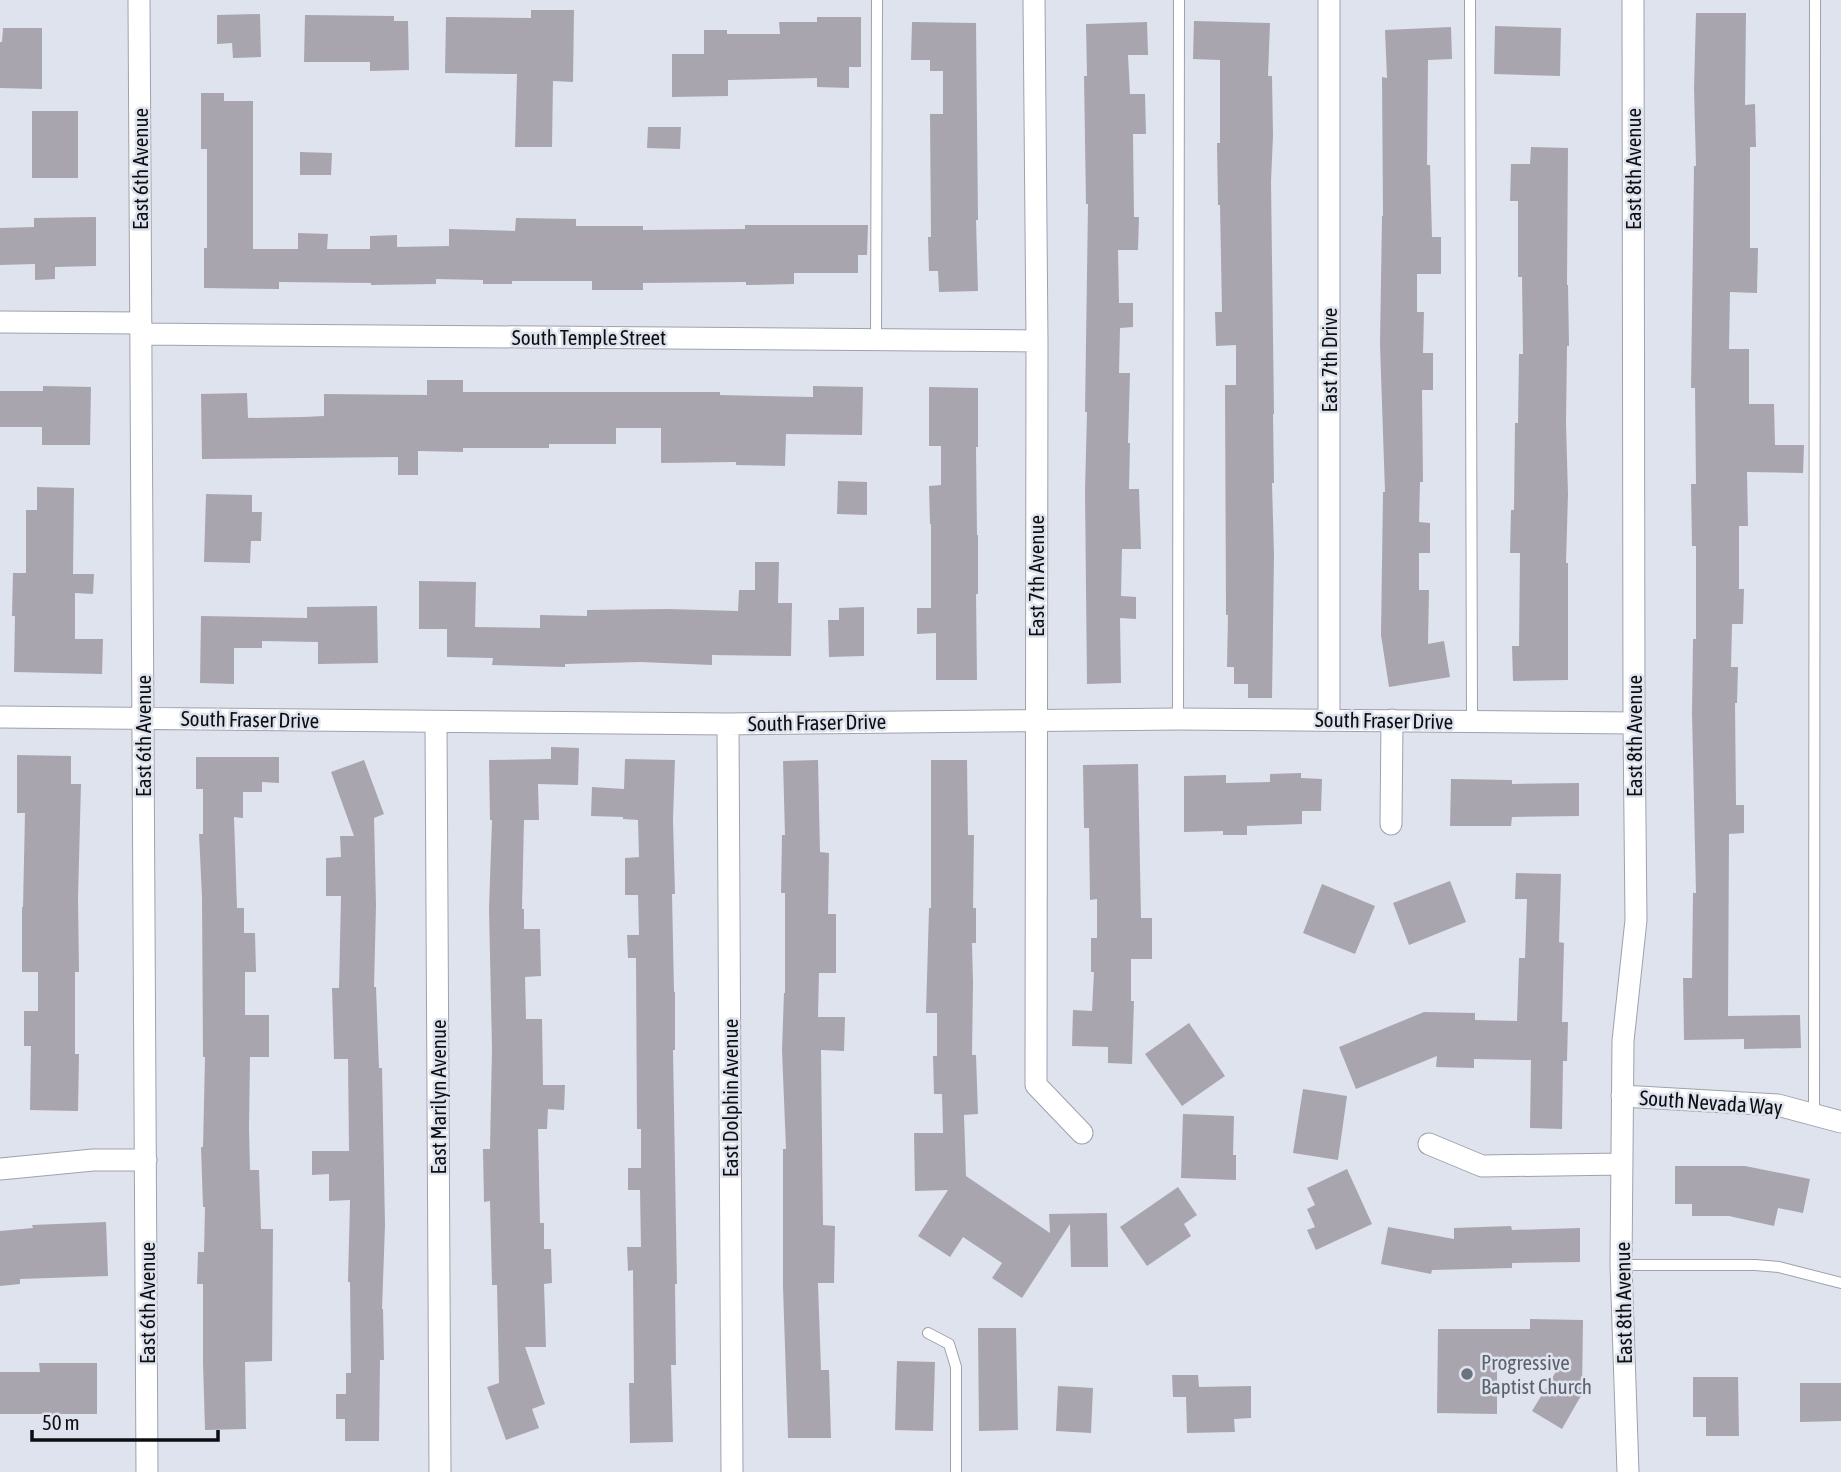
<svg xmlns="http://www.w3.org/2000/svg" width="1841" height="1472" font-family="'Asap Condensed',sans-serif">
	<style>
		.building { fill: #a9a5af }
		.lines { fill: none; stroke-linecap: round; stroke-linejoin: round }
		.service-casing { stroke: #9fa2ad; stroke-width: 12 }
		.minor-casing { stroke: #9fa2ad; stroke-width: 23 }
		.service { stroke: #fff; stroke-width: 10 }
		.minor { stroke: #fff; stroke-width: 21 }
		.worship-dot { fill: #6b7280; stroke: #dfe3ee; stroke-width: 2.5 }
		.labels { text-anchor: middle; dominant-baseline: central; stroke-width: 5; stroke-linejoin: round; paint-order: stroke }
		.street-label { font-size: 21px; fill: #0d0e11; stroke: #dfe3ee }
		.worship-label { font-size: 21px; fill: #5b616d; stroke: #dfe3ee; text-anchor: start }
	</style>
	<rect width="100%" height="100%" fill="#dfe3ee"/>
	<!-- building -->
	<path class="building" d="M531,10H574L573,82L553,81L552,147H515L517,74L445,73L446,17L531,18Z
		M1696,13H1746L1745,105L1755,104L1756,147H1750V248H1758L1757,293L1730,292L1729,349H1749V404H1774L1775,445H1804L1803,473L1747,472L1748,526H1739V589H1744L1743,624H1732L1731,667H1738L1737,703H1735L1736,805H1744V833L1729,834L1728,1016L1800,1015L1801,1048L1744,1049V1039L1684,1040L1683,978H1692L1693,893H1696L1692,713L1693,639H1696V546H1692L1691,484H1696L1695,388H1691L1694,166H1696L1694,88Z
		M260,14L261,57L233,58L232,43L217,44V15Z
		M305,15L394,16V21H408L409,70L370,71V62H304Z
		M817,17H861V67H849V88L817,87V78L728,80V96L672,97V54H704V30H727V34H780L779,22H817Z
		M1194,21L1270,23L1268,76H1272L1273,136L1271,181L1274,414H1273L1274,483H1272L1274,555L1272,698H1248V684H1234V667H1227L1228,615H1226L1225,385H1236V345L1216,346L1215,312H1222L1220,205H1218L1217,143H1220V60L1193,59Z
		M912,22L976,23L978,220H976L978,291L939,292L938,271H929L928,237H931L930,114H943V71H930V60H911Z
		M1147,22L1148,55H1128L1130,94H1145L1146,134H1133L1134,217H1139L1138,250H1118L1119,303H1133V327L1120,328L1119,373H1130L1128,443H1130L1129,489H1139L1141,549H1122L1121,596L1136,597V619L1120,618L1121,683L1087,684L1085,491L1087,412H1085L1088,204H1086L1084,76H1087L1086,24Z
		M1495,26L1561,28L1560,76L1494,74Z
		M1451,27L1452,59L1428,60L1427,165H1430L1432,237H1441V274H1417V312H1424L1423,353H1433V390H1422L1423,482H1420L1419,522L1430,523V553H1419V590H1429L1428,644L1444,641L1450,677L1389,687L1381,635L1383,492H1385L1380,345L1382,216H1383L1382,77L1387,78L1385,30Z
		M3,28H42V89L0,88V42H2Z
		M201,93H224V101H253V249H298V233L328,234L327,249H370V236L397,235V247L449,246V229L515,231L516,218L576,219V226H643V230L745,229V225H868L867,255H858V273H794V284L746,285V282L643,283V290H592V281H512V284H483V280L436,279V284L371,285V283L279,282V289L204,288V248H207V149H201Z
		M32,111H78V178H32Z
		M648,127H681L680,149L647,148Z
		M1531,147L1568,148L1567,285H1568L1569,346H1567L1566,424L1568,494L1566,563H1568V680L1513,681L1512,646H1519L1520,553H1510L1511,510H1514L1515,423H1518L1519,354H1523L1522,277H1518V201H1510L1511,164H1530Z
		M300,152L332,153L331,175H300Z
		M96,217V266L55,267V279L35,280V264L0,265V228L34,227V218Z
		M427,380H463V392H720V395L813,397V386L863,387L862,435L786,434L785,466L736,465V462L661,463V428H616V444H549V448H463V452L418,451V475H398V457L202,459L201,394L247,393L248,418L303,417L324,416V394L427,395Z
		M43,386L91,387L90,445H42V427H0V391H43Z
		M929,387L978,388V447H976L977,535H978V594H976L977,680H936V633L917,634V608H931V524H930L929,486L941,485V446H929Z
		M838,481L867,482V515L837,514Z
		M37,487L74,488L73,574H94L93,594L75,593V639H103L102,674L14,672L15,616H12L13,573H26V510H37Z
		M206,494L252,495V512H262L261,541H251L250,563L204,562Z
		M755,562H779L778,603H792L791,656L712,655V665L640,662L565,664V667L492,665L493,658L447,657V629H419V581L476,582L475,627L540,628V615L587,616V610L667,609L738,611L739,590H755Z
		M377,606L378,663L318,664V642L262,641V648H234V684L200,683L201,616L307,618V607Z
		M864,607V656L829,657L828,620H839V608Z
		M551,747L579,748L578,785L538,784L539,820H524L522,909H524V929H540L541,976L525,977L526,1019H542L543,1085H565L564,1110L548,1109L547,1129H538L540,1223H544V1249H551L552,1283L544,1284L546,1347H525L545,1404L532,1409L539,1428L506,1440L487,1387L499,1383L497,1285H492L490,1201L484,1202L483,1149H490L492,1049L489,909L492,820H490L489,760L551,759Z
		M17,755L71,756V784H81L78,898L79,972H75V1054H79L78,1111L30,1110L31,1046H24V1011H38V972H22V907H23L25,813H17Z
		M196,757H279V783L262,782V792H243V818L234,817L237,908H244V933H255L256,972H245V1015H269V1057H250L249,1128L250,1170H259L261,1229H273L272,1361L245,1362L246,1429L205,1430L203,1363V1284H197L198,1252H204L205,1207H203L201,1147H203L205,1057H203L202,897L199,834H203V789H196Z
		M625,759L675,760L673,820L675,894H672L674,992H675V1050H673L677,1284H675L676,1365H671L673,1442L630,1443L629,1383H634L633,1270L628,1271L627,1247H641L640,1190H628V1168H641V1129H637L636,958H628L627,935H639L638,895H625V858L639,857L638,820L623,819V817L591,816L592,787L624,789Z
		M364,760L384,814L374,818L376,905L374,987H376L379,1068H382L385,1225L382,1309H383L384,1360H380L379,1441H345V1419H336V1394H346V1373H351L350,1282H348L350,1200L329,1201V1174L312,1175V1151H349L348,1059H334L332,988H339L341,896H326V858L341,857L340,836H354L331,772Z
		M818,760L820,852L829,853L828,914H836V973H819L818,1017H845L844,1051L821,1050L823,1225L835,1226L834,1283H818L821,1370H829L831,1438H788L783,1287V1149H786L782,1050L784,993H785V893H781L782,835H785L783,761Z
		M931,760H967L968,835H974L973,908H976V943H972L973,983L972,1055H976L978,1114L964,1115L966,1176L1050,1233L1049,1214L1107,1213L1108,1267H1071L1070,1224L1022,1298L992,1278L1002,1263L963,1237L950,1257L918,1236L948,1190L915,1191L914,1133H943L942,1094H934L933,1056H937V1013H926L929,908H931Z
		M1138,764L1141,918H1152V959H1131V1001H1134L1132,1064L1108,1063V1047L1072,1046L1073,1010L1092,1011L1094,972H1091V938H1097V899L1090,900L1089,828H1084L1083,765Z
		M1301,773V778L1322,779L1321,811H1302V824L1247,826V835H1223V831L1184,832V776L1226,775V783L1270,782V774Z
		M1451,779L1512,780V784L1579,783V816L1512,817L1511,826H1450Z
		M1516,873L1561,874L1559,942L1564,943L1562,1022H1568L1567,1061H1563L1562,1129L1530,1128L1531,1060L1474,1059V1068L1436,1067L1437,1056L1356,1089L1339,1047L1424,1012L1475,1013V1020L1517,1021L1519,958H1525L1527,899H1515Z
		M1450,881L1466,922L1409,945L1393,903Z
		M1322,884L1375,906L1355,954L1303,933Z
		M1189,1023L1225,1076L1182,1106L1145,1054Z
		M1303,1089L1347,1096L1338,1160L1293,1153Z
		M1183,1114L1234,1116L1233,1155H1236V1180L1181,1178Z
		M1675,1166H1745L1810,1179L1803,1213L1778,1208L1774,1226L1729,1216H1692V1204H1675Z
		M1347,1169L1372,1224L1316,1250L1307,1230L1315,1227L1307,1209L1315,1205L1307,1188Z
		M1178,1187L1197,1215L1184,1224L1191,1236L1147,1266L1120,1227Z
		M106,1222L108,1276L20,1279V1284L0,1286V1231L33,1228L32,1225Z
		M1511,1226L1512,1230L1580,1228V1262L1512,1263V1268L1432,1270L1431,1274L1381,1264L1388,1227L1454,1239V1228Z
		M1530,1319L1583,1320L1582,1394L1562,1429L1532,1411L1560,1365H1497V1414L1437,1413L1438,1329H1530Z
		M978,1328H1016L1018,1430L979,1431Z
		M897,1361L935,1362L933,1431L895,1430Z
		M39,1363H97V1414H0V1372H40Z
		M1172,1375H1198L1199,1387L1251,1386V1418L1234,1419L1235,1432L1187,1433L1186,1397H1173Z
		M1693,1377H1738L1739,1436H1706V1417H1693Z
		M1800,1383H1841V1421L1800,1422Z
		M1058,1386L1093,1388L1091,1433L1056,1431Z"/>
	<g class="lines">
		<!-- service casing -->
		<g class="service-casing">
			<path id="service" d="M1470,0L1472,721
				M876,340L877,0
				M1178,719L1179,0
				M1814,1115L1815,0
				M1621,1265H1755L1779,1267L1841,1283
				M928,1333L949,1344L956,1367V1472"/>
		</g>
		<!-- minor casing -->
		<g class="minor-casing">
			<path id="minor" d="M139,0L147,1472
				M1034,0L1037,341L1036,1085L1082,1133
				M0,322L141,323
				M141,334L1037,341
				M0,717L728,724L1178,719L1634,723
				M1329,720V0
				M436,722L440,1472
				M728,724L732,1472
				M1391,824L1392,720
				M1622,1096L1778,1105L1841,1122
				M1429,1144L1482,1166L1622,1164
				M0,1169L93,1160H146
				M1628,1472L1621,1265L1623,1041L1636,920L1634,723L1633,0"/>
		</g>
		<!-- service -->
		<use href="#service" class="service"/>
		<!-- minor -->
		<use href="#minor" class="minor"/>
	</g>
	<!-- markers -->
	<circle class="worship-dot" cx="1467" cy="1374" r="7"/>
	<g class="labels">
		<!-- street labels -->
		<g class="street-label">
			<text transform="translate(140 169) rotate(-90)">East 6th Avenue</text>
			<text transform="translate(1633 169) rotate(-90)">East 8th Avenue</text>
			<text x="589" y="337">South Temple Street</text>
			<text transform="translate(1329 360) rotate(-90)">East 7th Drive</text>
			<text transform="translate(1036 576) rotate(-90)">East 7th Avenue</text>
			<text transform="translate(250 719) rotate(1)">South Fraser Drive</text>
			<text transform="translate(1384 720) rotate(1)">South Fraser Drive</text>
			<text transform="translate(817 722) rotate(-1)">South Fraser Drive</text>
			<text transform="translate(143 736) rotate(-90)">East 6th Avenue</text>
			<text transform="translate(1634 736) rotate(-90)">East 8th Avenue</text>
			<text transform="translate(438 1097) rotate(-90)">East Marilyn Avenue</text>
			<text transform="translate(730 1098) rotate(-90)">East Dolphin Avenue</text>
			<text transform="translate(1711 1102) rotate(4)">South Nevada Way</text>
			<text transform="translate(147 1303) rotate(-90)">East 6th Avenue</text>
			<text transform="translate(1623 1303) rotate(-91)">East 8th Avenue</text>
		</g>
		<!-- worship labels -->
		<g class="worship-label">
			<text x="1481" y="1362">Progressive<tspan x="1481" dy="24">Baptist Church</tspan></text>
		</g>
	</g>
	<!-- scale -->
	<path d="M32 1430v10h186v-10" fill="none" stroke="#0d0e11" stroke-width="3.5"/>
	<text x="42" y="1430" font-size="21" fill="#0d0e11" stroke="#dfe3ee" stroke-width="5" paint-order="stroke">50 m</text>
</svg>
